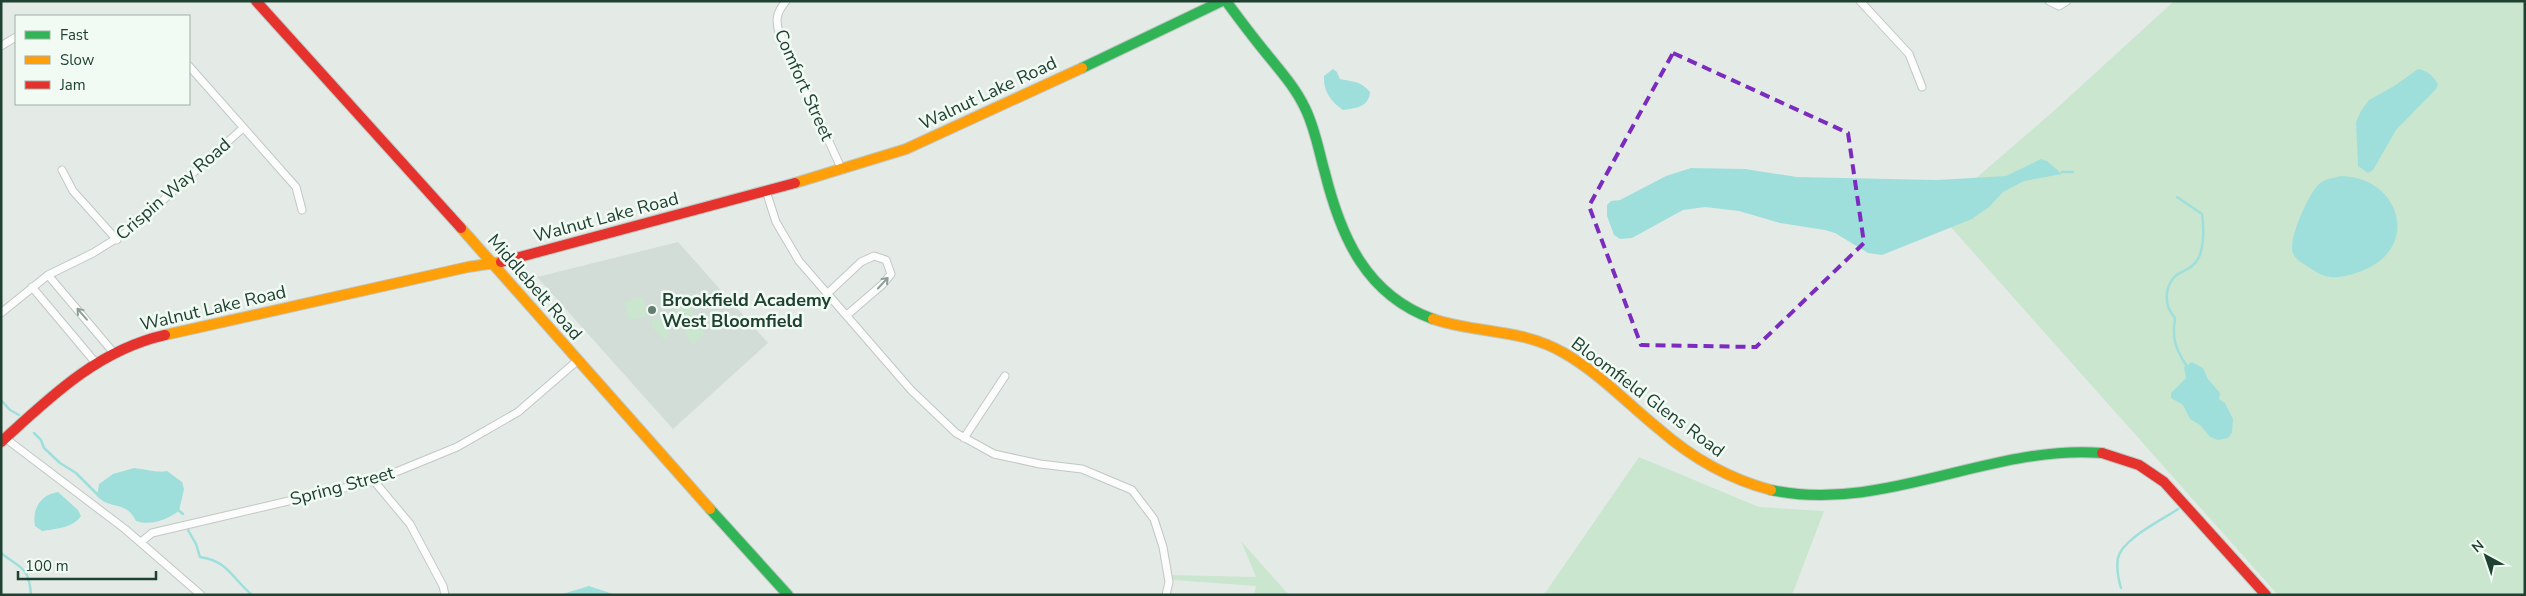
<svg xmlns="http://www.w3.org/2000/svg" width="2526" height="596" font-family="'Nunito Sans',sans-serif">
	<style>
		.built { fill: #d1ddd6 }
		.green { fill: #cbe6cf }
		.water { fill: #9fdfdb }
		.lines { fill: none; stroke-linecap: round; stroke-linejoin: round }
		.stream { stroke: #9fdfdb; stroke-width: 2.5 }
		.street-casing { stroke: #c1c8c4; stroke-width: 9 }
		.fast-casing { stroke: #bdc7c2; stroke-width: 12 }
		.slow-casing { stroke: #bdc7c2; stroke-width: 12 }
		.jam-casing { stroke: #bdc7c2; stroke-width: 12 }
		.street { stroke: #fbfcfb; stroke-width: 7 }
		.fast { stroke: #30b455; stroke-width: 10 }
		.slow { stroke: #ff9f0a; stroke-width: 10 }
		.jam { stroke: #e5322d; stroke-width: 10 }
		.oneway { stroke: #8d9e96 }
		.marked { fill: none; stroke: #7b2cbf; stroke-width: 4; stroke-dasharray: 10 6; stroke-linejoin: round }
		.poi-dot { fill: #647c71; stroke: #f2faf4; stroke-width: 2 }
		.labels { text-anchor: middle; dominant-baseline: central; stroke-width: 5; stroke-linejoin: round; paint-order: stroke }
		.street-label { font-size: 18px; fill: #1f4131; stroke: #f2faf4 }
		.poi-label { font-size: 18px; font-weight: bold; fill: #1f4131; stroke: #f2faf4; text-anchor: start }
	</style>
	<rect width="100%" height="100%" fill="#e4ebe7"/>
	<!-- built -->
	<path class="built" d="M678,242L768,343L673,429L537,277Z"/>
	<!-- green -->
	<path class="green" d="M2174,1H2525V595H2278L1940,215L1978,179H1975L2057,108Z
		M643,297L648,316L629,320L624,302Z
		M687,302L704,334L693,345C685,334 681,319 674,307Z
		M660,318L670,322L667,331L669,334L667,339L663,338L652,327V320Z
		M1639,457L1759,507L1824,511L1792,595H1541L1545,593Z
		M1241,541L1289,595H1254L1256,586L1172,580V575L1256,577Z"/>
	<!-- water -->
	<path class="water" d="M1333,69L1337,72L1340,79C1353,82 1361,81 1370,92C1369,107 1356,108 1343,110C1331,102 1323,91 1324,76Z
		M2418,69C2428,71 2432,75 2438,84L2436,89L2396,130L2373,170L2368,173L2358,166L2356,122L2361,111L2369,100L2394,86Z
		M2041,159L2047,161L2062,174L2024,181L2003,192L1989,207L1972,219L1882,255L1868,253L1835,233L1825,230L1780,223L1739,211L1705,207L1683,210L1632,238L1620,239L1614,235L1607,216V205L1611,201L1620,200L1666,176L1691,168L1745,169L1797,177L1937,180L2006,176Z
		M2341,176C2402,177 2423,252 2356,273C2336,279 2327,280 2310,268C2304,264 2295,260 2293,253C2287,241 2309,193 2319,184C2324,179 2334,178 2341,176Z
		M2192,362L2203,368L2208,379L2220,393L2219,399L2225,403L2233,419L2232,433L2228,438L2218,440L2210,437L2200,425L2190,419L2183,405L2171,398V393L2186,378L2184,367Z
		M134,468C147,469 154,473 167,471L182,482L184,489L179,511C166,520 151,526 136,521C126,500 109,510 97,496L99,484L113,474Z
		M58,492L78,510L81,516C73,528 55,529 42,531L35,526C32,509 40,495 58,492Z
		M589,586L613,594L710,595H559Z"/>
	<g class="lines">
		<!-- stream -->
		<path class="stream" d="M2062,172H2073
			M2177,197L2202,214C2204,227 2204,245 2199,257C2190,276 2172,266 2167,293C2166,304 2168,309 2175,318C2172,338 2175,348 2186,365
			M1,400L10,410L19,415
			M34,433L41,440L44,448L60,463L76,473L99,496
			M177,509L183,514
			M188,530L196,544L200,557C228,561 231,577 252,595
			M1,553C21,569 29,566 31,595
			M2121,588C2118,578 2116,569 2118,558C2122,539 2162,520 2178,509"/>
		<!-- street casing -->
		<g class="street-casing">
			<path id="street" d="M786,1C777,12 775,19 779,32L842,170
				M1860,1L1909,54L1922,87
				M2049,1L2059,6L2067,1
				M1,46L16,37
				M189,66L296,187L302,210
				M62,170L73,191L117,240
				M766,191L776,222L799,261L911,390L956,433L994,454L1040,464L1082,469L1132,490L1154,519L1163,547L1169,582L1166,595
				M48,275L113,352
				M32,287L95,362
				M828,293L861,262L874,256L886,260L891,274L883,284L847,315
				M1,313L48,275L93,253L130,230L243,128
				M5,438L125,529L201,595
				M964,438L1005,376
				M374,481L410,524L443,586L445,595
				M141,542L152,533L374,481L457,447L518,412L577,361"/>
		</g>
		<!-- fast casing -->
		<g class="fast-casing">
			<path id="fast" d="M1226,1C1240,20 1255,40 1270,58C1283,74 1296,89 1305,108C1315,128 1319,152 1325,173C1341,237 1366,295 1433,319
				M1082,68L1222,1
				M1771,490C1883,514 1990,444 2102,453
				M710,509L788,595"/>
		</g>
		<!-- slow casing -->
		<g class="slow-casing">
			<path id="slow" d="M795,183L906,149L1082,68
				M461,228L710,509
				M1433,319C1478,334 1521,328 1564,353C1599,373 1628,404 1659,429C1692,458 1729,479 1771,490
				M165,335L468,267L501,262"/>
		</g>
		<!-- jam casing -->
		<g class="jam-casing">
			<path id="jam" d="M256,1L461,228
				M501,262L795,183
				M1,442C50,397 98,350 165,335
				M2102,453L2139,465L2164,482L2266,595"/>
		</g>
		<!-- street -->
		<use href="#street" class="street"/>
		<!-- fast -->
		<use href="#fast" class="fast"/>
		<!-- slow -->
		<use href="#slow" class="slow"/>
		<!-- jam -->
		<use href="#jam" class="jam"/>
	</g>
	<!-- one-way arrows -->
	<defs><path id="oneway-shaft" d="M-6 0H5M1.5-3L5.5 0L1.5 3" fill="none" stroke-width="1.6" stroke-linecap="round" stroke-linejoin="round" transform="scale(1.25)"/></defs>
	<g class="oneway">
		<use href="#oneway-shaft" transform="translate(883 283) rotate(-47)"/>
		<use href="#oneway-shaft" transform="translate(82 314) rotate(-131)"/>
	</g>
	<!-- marked area -->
	<path class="marked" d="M1673,53L1848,133L1864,243L1756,347L1641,345L1589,206Z"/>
	<!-- markers -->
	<circle class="poi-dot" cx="652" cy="310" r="5"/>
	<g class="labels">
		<!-- street labels -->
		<g class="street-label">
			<text transform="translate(804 85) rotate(66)">Comfort Street</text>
			<text transform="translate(988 93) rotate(-25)">Walnut Lake Road</text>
			<text transform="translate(173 189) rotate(-41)">Crispin Way Road</text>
			<text transform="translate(606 217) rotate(-15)">Walnut Lake Road</text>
			<text transform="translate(535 287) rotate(49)">Middlebelt Road</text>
			<text transform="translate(213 308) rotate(-13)">Walnut Lake Road</text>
			<text transform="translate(1648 397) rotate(37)">Bloomfield Glens Road</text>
			<text transform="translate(342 486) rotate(-15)">Spring Street</text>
		</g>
		<!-- poi labels -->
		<g class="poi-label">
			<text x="662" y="300">Brookfield Academy<tspan x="662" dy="21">West Bloomfield</tspan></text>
		</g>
	</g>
	<!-- border -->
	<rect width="2526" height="596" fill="none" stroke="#1f4131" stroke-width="5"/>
	<!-- legend -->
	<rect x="15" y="15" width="175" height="90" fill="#f2faf4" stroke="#9eb0a6"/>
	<rect x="25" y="31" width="25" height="8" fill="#30b455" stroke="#9eb0a6"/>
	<text x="60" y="40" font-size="15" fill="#1f4131">Fast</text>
	<rect x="25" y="56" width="25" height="8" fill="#ff9f0a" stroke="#9eb0a6"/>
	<text x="60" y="65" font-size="15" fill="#1f4131">Slow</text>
	<rect x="25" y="81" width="25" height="8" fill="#e5322d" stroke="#9eb0a6"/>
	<text x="60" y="90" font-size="15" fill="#1f4131">Jam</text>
	<!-- north arrow -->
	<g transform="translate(2486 556) rotate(320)" stroke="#f2faf4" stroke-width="4" paint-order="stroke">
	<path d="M0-4L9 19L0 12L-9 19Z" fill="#1f4131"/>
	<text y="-8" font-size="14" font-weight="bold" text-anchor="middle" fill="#1f4131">N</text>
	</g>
	<!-- scale -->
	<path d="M18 571v8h138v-8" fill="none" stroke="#1f4131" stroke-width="2.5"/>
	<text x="25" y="571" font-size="15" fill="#1f4131" stroke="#f2faf4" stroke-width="4" paint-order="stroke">100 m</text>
</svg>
